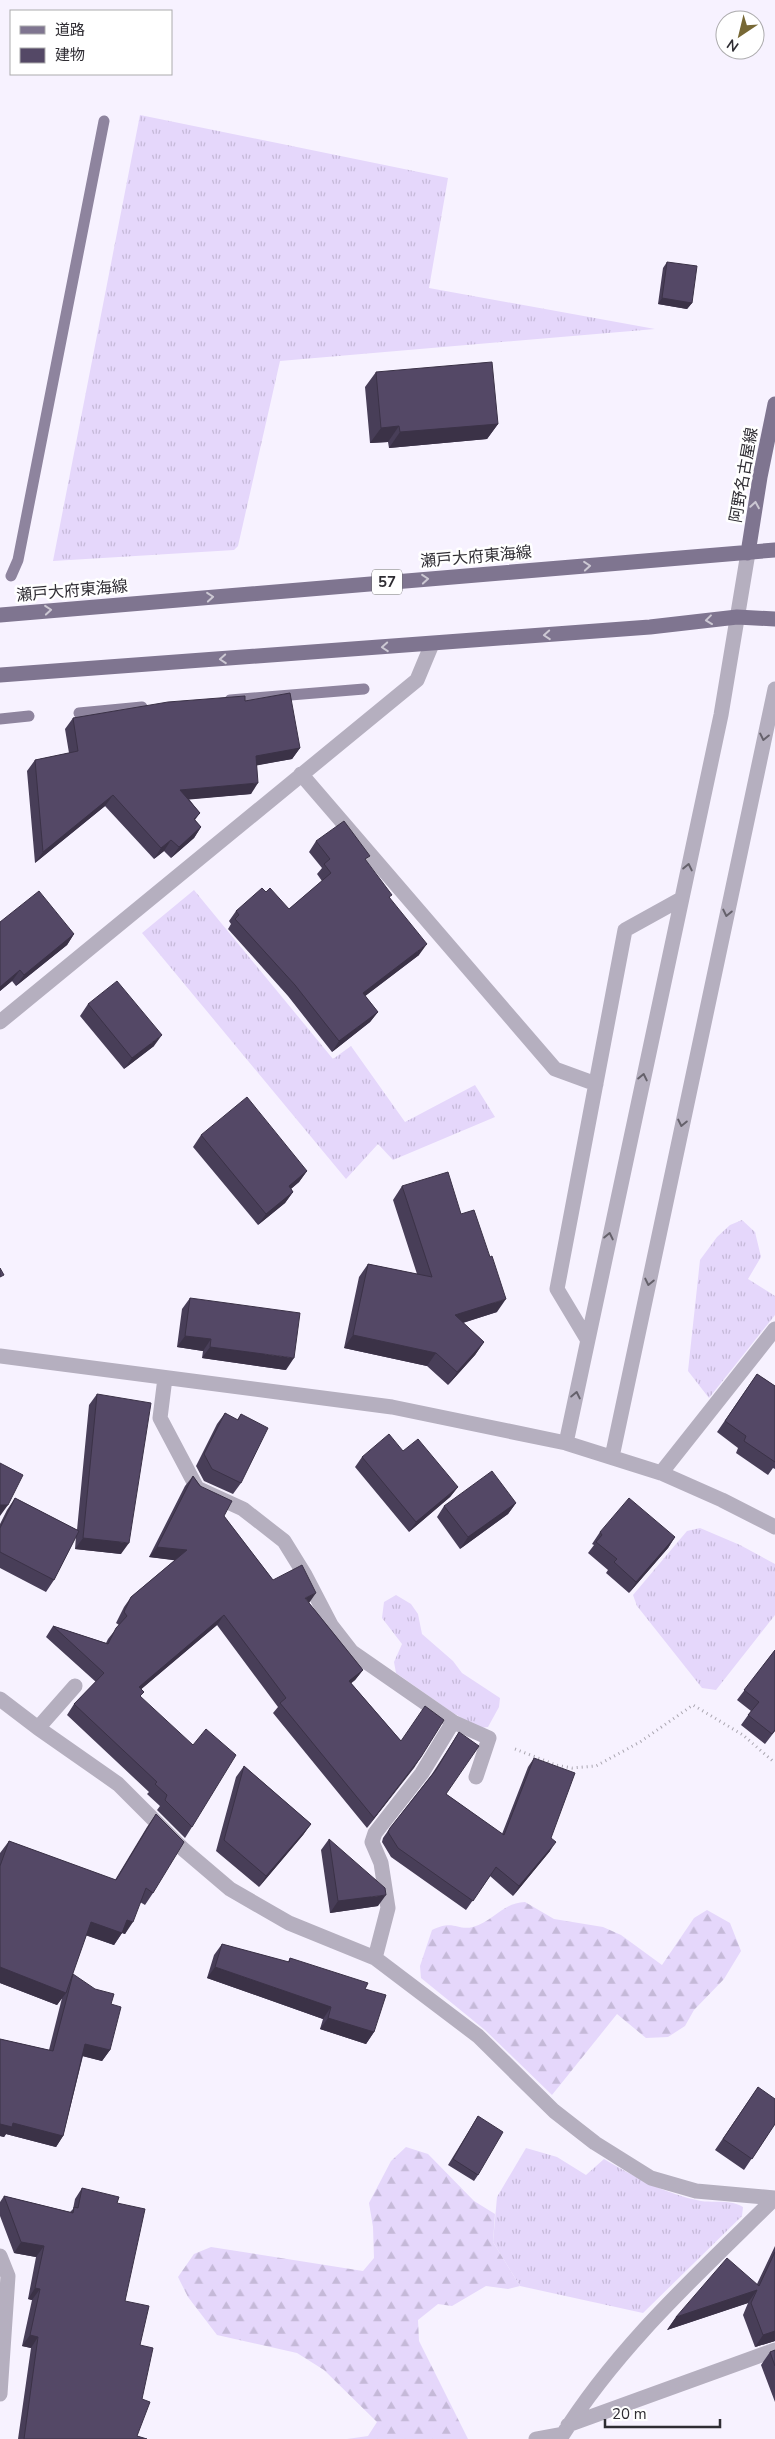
<svg xmlns="http://www.w3.org/2000/svg" width="775" height="2439" font-family="'Nunito Sans','Noto Sans JP',sans-serif">
	<style>
		.grass { fill: url(#grass-tufts) }
		.forest { fill: url(#forest-firs) }
		.lines { fill: none; stroke-linecap: round; stroke-linejoin: round }
		.stream { stroke: #8e849e; stroke-width: 11 }
		.path { stroke: #aaa6b0; stroke-width: 3; stroke-dasharray: 1 4; stroke-linecap: butt }
		.minor { stroke: #b5afbf; stroke-width: 15 }
		.major { stroke: #7f7590; stroke-width: 15 }
		.wall { fill: #483e58 }
		.shaded-wall { fill: #3b3247 }
		.building { fill: #544866; stroke: #3b3247 }
		.oneway { stroke: #ccc8d3 }
		.oneway2 { stroke: #65616b }
		.labels { text-anchor: middle; dominant-baseline: central; stroke-width: 5; stroke-linejoin: round; paint-order: stroke }
		.shield { fill: #fff; stroke: #6d6c70; stroke-width: 1 }
		.shield-label { font-size: 15px; font-weight: bold; fill: #2f2d33 }
		.street-label { font-size: 16px; fill: #2f2d33; stroke: #fff }
	</style>
	<defs>
		<pattern id="grass-tufts" width="24" height="20" patternUnits="userSpaceOnUse" patternTransform="scale(1.25)"><rect width="24" height="20" fill="#e5d7fb"/><path d="M3 7l-1-3M5 7V3M7 7l1-3M15 17l-1-3M17 17v-4M19 17l1-3" fill="none" stroke="#c5b9d8"/></pattern>
		<pattern id="forest-firs" width="22" height="20" patternUnits="userSpaceOnUse" patternTransform="scale(1.25)"><rect width="22" height="20" fill="#e5d7fb"/><path d="M5 1l3.5 6h-7zM16 11l3.5 6h-7z" fill="#c5b9d8"/></pattern>
	</defs>
	<rect width="100%" height="100%" fill="#f7f2ff"/>
	<!-- grass -->
	<path class="grass" d="M140,115L448,178L429,288L655,329L280,361L238,546L234,550L53,561Z
		M194,890L333,1059L351,1046L405,1122L475,1085L495,1117L393,1160L378,1144L346,1179L142,933Z
		M742,1220L755,1232L761,1257L748,1279L775,1296V1315L709,1398L688,1371L700,1260L717,1237L730,1225Z
		M700,1528L740,1545L775,1564V1615L716,1690L702,1688L637,1606L633,1595L687,1531Z
		M396,1595L411,1604L418,1614L422,1634L453,1661L462,1673L500,1698L499,1707L488,1727L480,1728L453,1713L396,1673L394,1662L402,1644L382,1618L384,1602Z
		M526,2148L557,2157L586,2175L604,2159C635,2177 665,2194 701,2201C715,2203 730,2199 743,2207L742,2216L643,2313L520,2286L493,2242L497,2197Z"/>
	<!-- forest -->
	<path class="forest" d="M525,1902L554,1919L603,1927L621,1935L662,1965L694,1918L707,1910L730,1923L741,1951L724,1979L694,2010L685,2026L668,2037L646,2038L617,2014L552,2095L485,2030L421,1978L420,1966L432,1930C454,1919 457,1931 473,1927C494,1921 502,1903 525,1902Z
		M406,2147L428,2154L474,2201L495,2214L493,2242L520,2286L508,2289L486,2286L452,2306L438,2304L418,2320L419,2341L468,2439H347L368,2436L377,2422L324,2370L297,2353L217,2335L188,2297L178,2277L194,2254L211,2247L363,2271L374,2258L373,2227L369,2203L391,2161Z"/>
	<g class="lines">
		<!-- stream -->
		<path class="stream" d="M11,576L18,560L104,121
			M230,700L364,689
			M79,713L142,707
			M0,719L29,716"/>
		<!-- path -->
		<path class="path" d="M515,1749L556,1765L572,1768L596,1766L640,1742L693,1705L743,1735L775,1763"/>
		<!-- minor -->
		<path class="minor" d="M301,774L555,1069L596,1084
			M0,1022L417,680L432,644
			M587,1339L557,1289L625,930L681,899
			M0,1356L392,1407L566,1443L661,1473L722,1500L775,1527
			M165,1378L160,1418L197,1488L243,1509L284,1541L305,1575L331,1625L352,1652L453,1722L489,1738L476,1777
			M566,1443L721,715L748,553
			M612,1457L775,689
			M661,1473L775,1329
			M0,1699L38,1728L118,1784L183,1849L230,1889L289,1923L375,1958L478,2036L554,2111L595,2143L651,2178L696,2191L775,2198
			M38,1728L75,1686
			M375,1958L388,1908L381,1863L372,1842L375,1833L422,1773L453,1722
			M0,2256L8,2276L0,2394
			M568,2425L775,2350
			M536,2439L563,2434
			M560,2439C617,2347 698,2274 775,2198"/>
		<!-- major -->
		<path class="major" d="M748,553L760,477L775,404
			M0,615L775,550
			M0,675L650,627L737,617L775,619"/>
	</g>
	<!-- wall -->
	<path class="wall" d="M667,262L692,303L687,309L658,304L663,268Z
		M376,372L498,424L487,439L389,448L388,442L370,443L365,387Z
		M245,701L300,748L292,759L257,765L251,794L189,799L200,813L195,820L201,827L194,838L171,858L164,851L154,859L105,806L35,863L27,771L35,760L69,753L65,729L73,718Z
		M316,841L366,861L390,898L419,955L365,996L378,1012L370,1022L332,1052L288,996L228,929L231,924L229,921L236,911L266,892L289,909L322,881L317,874L322,868L309,852Z
		M0,922L74,934L67,945L16,986L12,981L0,991Z
		M88,1004L154,1046L124,1069L80,1016Z
		M201,1135L307,1171L299,1182L291,1189L293,1192L285,1203L258,1225L193,1147Z
		M402,1186L461,1214L497,1312L463,1323L484,1342L475,1355L448,1385L427,1366L344,1348L359,1277L368,1264L417,1274L393,1200Z
		M190,1298L286,1370L202,1358L203,1351L177,1347L182,1309Z
		M757,1374L775,1386V1469L773,1468L768,1475L736,1453L738,1448L717,1432Z
		M97,1394L121,1554L75,1549L76,1536L54,1580L46,1592L0,1568V1524L7,1510L15,1498L77,1530L89,1405Z
		M225,1413L237,1420L241,1414V1483L233,1494L204,1481L196,1466L217,1424Z
		M403,1451L458,1487L450,1497L409,1532L355,1467L362,1457Z
		M193,1476L273,1580L309,1603L363,1670L355,1680L351,1683L401,1741L421,1757L367,1828L273,1713L278,1707L217,1625L141,1689V1697L192,1827L185,1838L157,1810L160,1806L147,1794L149,1792L67,1715L74,1704L96,1682L46,1637L53,1626L106,1643L108,1639L119,1625L116,1623L124,1607L131,1597L175,1560L149,1557L185,1486Z
		M516,1503L508,1514L460,1549L437,1517L444,1506Z
		M600,1532L675,1537L668,1548L629,1593L606,1573L608,1570L588,1553L594,1545L592,1544Z
		M775,1650V1731L765,1744L741,1725L751,1711L737,1700Z
		M459,1732L446,1794L502,1834L528,1767L534,1758L551,1838L550,1851L513,1896L490,1876L466,1910L391,1857L382,1842L383,1838L390,1828L432,1774Z
		M244,1766L311,1824L303,1835L259,1887L216,1851L236,1777Z
		M156,1814L153,1893L145,1905L140,1902L125,1934L122,1933L114,1945L86,1935L72,1975L111,2004L110,2050L102,2061L83,2056L63,2136L56,2147L6,2134L4,2137L0,2136V2039L49,2050L62,1998L57,2005L0,1983V1853L9,1841L115,1880L147,1827Z
		M329,1839L378,1906L330,1913L321,1850Z
		M222,1944L288,1962L290,1958L365,1989L374,2032L366,2044L320,2029L323,2019L207,1978L214,1955Z
		M758,2087L775,2124L744,2170L715,2150Z
		M478,2116V2175L474,2181L448,2165Z
		M82,2188L117,2203L125,2301L140,2345L142,2399L137,2436L147,2439H18L31,2348L22,2346L32,2300L28,2299L36,2257L14,2253L0,2216V2202L4,2196L70,2212L73,2209L75,2199Z
		M775,2246V2341L755,2347L743,2315L748,2303L667,2330L676,2317L757,2284Z
		M775,2350V2402L761,2365L770,2352Z"/>
	<!-- shaded-wall -->
	<path class="shaded-wall" d="M662,298L692,303L687,309L658,304Z
		M498,424L487,439L389,448L400,432Z
		M399,426L388,442L370,443L381,428Z
		M300,748L292,759L248,767L256,756Z
		M258,783L251,794L173,801L180,790Z
		M113,795L105,806L35,863L43,852Z
		M201,827L194,838L171,858L179,847Z
		M171,840L164,851L154,859L161,848Z
		M74,934L67,945L16,986L24,975Z
		M427,944L419,955L356,1003L363,993Z
		M20,970L12,981L0,991V987Z
		M378,1012L370,1022L332,1052L339,1041Z
		M162,1035L154,1046L124,1069L132,1058Z
		M307,1171L299,1182L281,1197L289,1186Z
		M293,1192L285,1203L258,1225L266,1214Z
		M506,1299L497,1312L446,1328L455,1315Z
		M353,1335L436,1353L427,1366L344,1348Z
		M185,1336L211,1339L203,1351L177,1347Z
		M484,1342L475,1355L448,1385L457,1372Z
		M210,1347L294,1358L286,1370L202,1358Z
		M458,1487L450,1497L409,1532L416,1522Z
		M516,1503L508,1514L460,1549L468,1537Z
		M0,1505H8L0,1516Z
		M675,1537L668,1548L629,1593L636,1582Z
		M83,1538L129,1543L121,1554L75,1549Z
		M157,1547L187,1550L180,1561L149,1557Z
		M316,1593L309,1603L305,1598Z
		M224,1615L217,1625L132,1697L139,1687Z
		M363,1670L355,1680L342,1691L349,1681Z
		M421,1757L414,1768L367,1828L374,1818Z
		M311,1824L303,1835L259,1887L266,1876Z
		M556,1842L550,1851L513,1896L519,1886Z
		M386,1895L378,1906L330,1913L338,1901Z
		M127,1920L133,1922L125,1934L122,1933L114,1945L82,1934L91,1922Z
		M0,1967L66,1993L57,2005L0,1983Z
		M215,1967L331,2007L323,2019L207,1978Z
		M328,2018L374,2032L366,2044L320,2029Z
		M85,2044L110,2050L102,2061L78,2055Z
		M13,2123L63,2136L56,2147L6,2134L4,2137L0,2136V2124Z
		M21,2242L44,2246L36,2257L14,2253Z
		M35,2288L40,2289L32,2300L28,2299Z
		M757,2290L748,2303L667,2330L676,2317Z
		M775,2331V2341L755,2347L763,2335Z
		M30,2335L38,2337L31,2348L22,2346Z"/>
	<!-- building -->
	<path class="building" d="M667,262L697,266L692,303L662,298Z
		M492,362L498,424L400,432L399,426L381,428L376,372Z
		M290,693L300,748L256,756L258,783L180,790L200,813L194,819L201,827L179,847L171,840L161,848L113,795L43,852L35,760L78,751L73,718L168,702L245,696V701Z
		M344,821L370,856L365,859L392,895L389,897L427,944L363,993L378,1012L339,1041L295,985L235,919L239,915L236,911L262,888L266,892L270,888L289,909L331,873L324,864L330,859L316,841Z
		M39,891L74,934L24,975L20,970L0,987V922Z
		M117,981L162,1035L132,1058L88,1004Z
		M247,1097L307,1171L289,1186L293,1192L266,1214L201,1135Z
		M448,1172L461,1214L474,1210L490,1257L492,1256L506,1299L455,1315L484,1342L457,1372L436,1353L353,1335L368,1264L432,1277L402,1186Z
		M0,1268L4,1275L0,1277Z
		M190,1298L300,1313L294,1358L210,1347L211,1339L185,1336Z
		M757,1374L775,1386V1462L744,1441L746,1436L725,1421Z
		M97,1394L151,1403L129,1543L83,1538Z
		M225,1413L238,1420L241,1414L268,1428L241,1483L212,1469L204,1454Z
		M389,1434L403,1451L418,1439L458,1487L416,1522L362,1457Z
		M0,1463L23,1475L8,1505H0Z
		M492,1471L516,1503L468,1537L444,1506Z
		M193,1476L200,1486L232,1501L224,1516L273,1580L302,1565L316,1593L305,1598L363,1670L349,1681L401,1741L425,1706L444,1720L421,1757L374,1818L280,1703L286,1698L224,1615L139,1687L144,1692L140,1696L193,1745L206,1729L236,1755L192,1827L165,1800L167,1795L155,1784L157,1782L74,1704L104,1673L53,1626L108,1644L116,1628L127,1616L124,1612L131,1597L187,1550L157,1547Z
		M15,1498L79,1531L54,1580L0,1552V1528Z
		M629,1498L675,1537L636,1582L614,1562L617,1559L596,1542L602,1535L600,1532Z
		M775,1650V1730L772,1734L748,1715L759,1702L744,1690Z
		M459,1732L479,1746L446,1794L504,1835L534,1758L575,1773L551,1838L556,1842L519,1886L496,1867L473,1901L398,1848L388,1832L390,1828L436,1770Z
		M244,1766L311,1824L266,1876L224,1840Z
		M156,1814L184,1842L153,1893L146,1888L133,1922L127,1920L122,1933L91,1922L66,1993L0,1967V1866L9,1841L116,1880Z
		M329,1839L385,1888L386,1895L338,1901Z
		M222,1944L289,1962L290,1958L368,1983L365,1989L386,1995L374,2032L328,2018L331,2007L215,1967Z
		M73,1974L95,1989L114,1994L111,2004L121,2007L110,2050L85,2044L63,2136L13,2123L12,2127L0,2124V2039L53,2051Z
		M758,2087L775,2099V2124L752,2159L723,2139Z
		M478,2116L503,2132L478,2175L453,2159Z
		M82,2188L119,2197L117,2203L145,2209L125,2301L149,2306L140,2345L153,2348L142,2399L150,2402L137,2436L147,2439H24L38,2337L30,2335L40,2289L35,2288L44,2246L21,2242L4,2196L73,2213L74,2207L78,2208Z
		M775,2252V2331L763,2335L751,2303L757,2290L676,2317L727,2258L759,2286Z
		M775,2350V2366L770,2352Z"/>
	<!-- one-way arrows -->
	<defs><path id="oneway-chevron" d="M-2-3.5L2.5 0L-2 3.5" fill="none" stroke-width="1.6" stroke-linecap="round" stroke-linejoin="round" transform="scale(1.25)"/></defs>
	<g class="oneway">
		<use href="#oneway-chevron" transform="translate(755 505) rotate(-81)"/>
		<use href="#oneway-chevron" transform="translate(587 566) rotate(-5)"/>
		<use href="#oneway-chevron" transform="translate(425 579) rotate(-5)"/>
		<use href="#oneway-chevron" transform="translate(210 597) rotate(-5)"/>
		<use href="#oneway-chevron" transform="translate(48 610) rotate(-5)"/>
		<use href="#oneway-chevron" transform="translate(709 620) rotate(173)"/>
		<use href="#oneway-chevron" transform="translate(547 635) rotate(176)"/>
		<use href="#oneway-chevron" transform="translate(385 647) rotate(176)"/>
		<use href="#oneway-chevron" transform="translate(223 659) rotate(176)"/>
	</g>
	<g class="oneway2">
		<use href="#oneway-chevron" transform="translate(764 737) rotate(102)"/>
		<use href="#oneway-chevron" transform="translate(688 867) rotate(-78)"/>
		<use href="#oneway-chevron" transform="translate(727 913) rotate(102)"/>
		<use href="#oneway-chevron" transform="translate(643 1077) rotate(-78)"/>
		<use href="#oneway-chevron" transform="translate(682 1123) rotate(102)"/>
		<use href="#oneway-chevron" transform="translate(609 1236) rotate(-78)"/>
		<use href="#oneway-chevron" transform="translate(649 1282) rotate(102)"/>
		<use href="#oneway-chevron" transform="translate(576 1395) rotate(-78)"/>
	</g>
	<g class="labels">
		<!-- shield labels -->
		<rect class="shield" x="372" y="569.5" width="30" height="25" rx="4"/>
		<g class="shield-label">
			<text x="387" y="582">57</text>
		</g>
		<!-- street labels -->
		<g class="street-label">
			<text transform="translate(744 475) rotate(-80)">阿野名古屋線</text>
			<text transform="translate(476 557) rotate(-5)">瀬戸大府東海線</text>
			<text transform="translate(72 591) rotate(-5)">瀬戸大府東海線</text>
		</g>
	</g>
	<!-- legend -->
	<rect x="10" y="10" width="162" height="65" fill="#ffffff" stroke="#acabad"/>
	<rect x="20" y="26" width="25" height="8" fill="#7f7590" stroke="#acabad"/>
	<text x="55" y="35" font-size="15" fill="#2f2d33">道路</text>
	<rect x="20" y="48" width="25" height="15" fill="#544866" stroke="#acabad"/>
	<text x="55" y="60" font-size="15" fill="#2f2d33">建物</text>
	<!-- north arrow -->
	<g transform="translate(740 35) rotate(215)"><circle r="24" fill="#ffffff" stroke="#acabad"/>
	<path d="M0-4L9 19L0 12L-9 19Z" fill="#776835"/>
	<text y="-8" font-size="14" font-weight="bold" text-anchor="middle" fill="#2f2d33">N</text>
	</g>
	<!-- scale -->
	<path d="M605 2419v8h115v-8" fill="none" stroke="#2f2d33" stroke-width="2.5"/>
	<text x="612" y="2419" font-size="15" fill="#2f2d33" stroke="#ffffff" stroke-width="4" paint-order="stroke">20 m</text>
</svg>
